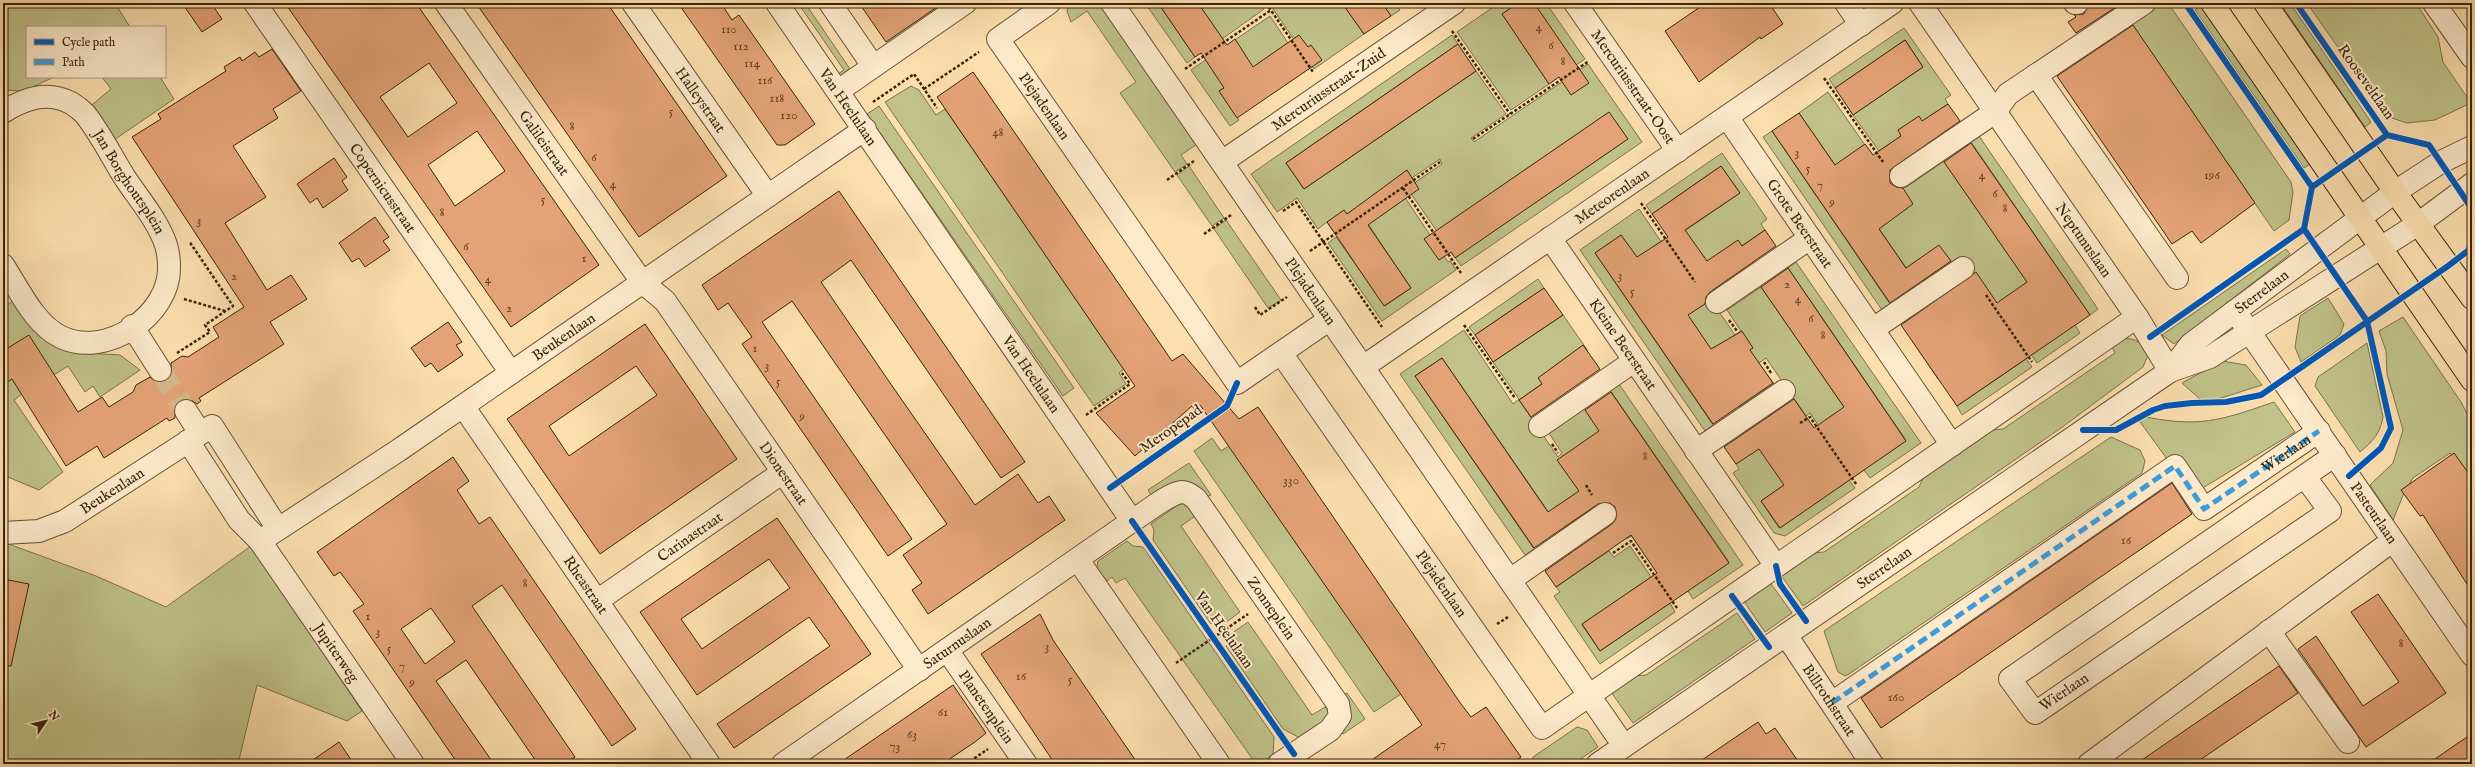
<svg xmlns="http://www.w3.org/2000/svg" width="2475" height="767" font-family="'IM FELL English',serif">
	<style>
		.green { fill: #c0c28a; stroke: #7c724a }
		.building { fill: #e4a376; stroke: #392309; fill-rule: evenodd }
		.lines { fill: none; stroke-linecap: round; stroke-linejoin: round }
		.minor-tunnel { stroke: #d5b98e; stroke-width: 22; stroke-dasharray: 22 11; stroke-linecap: butt }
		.minor-casing { stroke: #6a5232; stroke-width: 24 }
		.major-casing { stroke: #392309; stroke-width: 24 }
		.path { stroke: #392309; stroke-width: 2.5; stroke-dasharray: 3 2; stroke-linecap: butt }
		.minor { stroke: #fdeacb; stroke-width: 22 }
		.major { stroke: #fcdfaf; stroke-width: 22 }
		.quiet { stroke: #3e9cdd; stroke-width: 5; stroke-dasharray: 10 5; stroke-linecap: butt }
		.cycleway-casing { stroke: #fdeacb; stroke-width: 8 }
		.cycleway { stroke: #0057b8; stroke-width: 6 }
		.labels { text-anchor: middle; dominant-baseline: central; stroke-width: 4; stroke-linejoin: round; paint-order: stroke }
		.number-label { font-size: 13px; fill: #644324 }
		.street-label { font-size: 15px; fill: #392309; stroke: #fdeacb }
	</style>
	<rect width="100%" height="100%" fill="#fcdfaf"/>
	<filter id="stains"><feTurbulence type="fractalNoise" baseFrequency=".005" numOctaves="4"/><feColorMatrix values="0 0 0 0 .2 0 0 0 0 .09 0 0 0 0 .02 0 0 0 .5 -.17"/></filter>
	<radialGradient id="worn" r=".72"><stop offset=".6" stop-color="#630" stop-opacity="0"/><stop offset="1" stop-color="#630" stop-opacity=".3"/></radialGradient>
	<!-- green -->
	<path class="green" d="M3,3H115L130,27H27V77H54L24,91L3,90Z
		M798,3H805L850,69L840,76L838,74L844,70Z
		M1069,3H1100L1197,144L1181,155L1187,164L1175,172L1120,93L1136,82L1087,11L1071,22L1067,11Z
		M1145,3H1158L1195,57L1187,63Z
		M1198,3H1260L1264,9L1222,39Z
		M1269,3H1342L1364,34L1314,69Z
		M1382,3H1395L1400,10L1391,16Z
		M1499,3H1518L1502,14L1549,84L1511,110L1457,32Z
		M1533,3H1546L1585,59L1576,65Z
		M2157,3H2168L2291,182L2293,192L2289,220L2274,231L2130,22Z
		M2280,3H2290L2371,122L2365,127Z
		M2307,3H2416L2438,37L2443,62L2471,103L2435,120L2407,123L2386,116Z
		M2200,6H2202L2310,164L2304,168L2195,10Z
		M1270,16L1288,43L1219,91L1239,120L1230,126L1191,70Z
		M1904,28L1951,95L1945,99L1948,104L1879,151L1853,115L1923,67L1905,40L1835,88L1829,79Z
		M1452,35L1458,44L1286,163L1304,189L1476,71L1506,114L1471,138L1474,142L1588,64L1642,142L1461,266L1407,188L1442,164L1440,159L1333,231L1327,222L1318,229L1297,198L1277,212L1251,174Z
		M102,77H160L174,99L111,142L87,109L111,89Z
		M911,86L919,90L936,115L945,109L1124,369L1119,373L1126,384L1094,406L885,102Z
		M1828,92L1888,178L1895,173L1905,188L1944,161L2062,333L2075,325L2080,333L2037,363L1987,292L2008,332L1938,379L1913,342L1982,295L1955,260L1918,285L1799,113Z
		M879,106L1074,388L1063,396L867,114Z
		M1772,131L1890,304L1882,310L1763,137Z
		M1979,136L2098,309L2090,315L1971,142Z
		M1722,153L1767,219L1761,224L1765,230L1695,277L1670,241L1740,193L1721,166L1652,214L1646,205Z
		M1189,166L1224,218L1212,226L1177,175Z
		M1402,193L1448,262L1450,261L1456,270L1382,321L1328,243L1336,237L1385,306L1411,288L1364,218Z
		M1639,209L1696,293L1703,288L1735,335L1741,331L1727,310L1761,287L1880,459L1906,440L1788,268L1796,262L1921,443L1870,478L1864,470L1854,477L1810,413L1806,416L1766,358L1759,363L1774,384L1740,407L1621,235L1595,253L1713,425L1705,431L1580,250Z
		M1226,220L1281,300L1268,308L1214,229Z
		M2286,249L2290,254L2174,344L2162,335Z
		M1538,279L1544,288L1475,335L1469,327Z
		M19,296L87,353L120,355L140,370L100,397L93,386L85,392L68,366L52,376L41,360L12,379L22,394L14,400L63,472L39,490L3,475V308Z
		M2328,298L2344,324L2340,335L2301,362L2295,347L2300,316Z
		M1563,315L1588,351L1519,400L1558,457L1562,453L1549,433L1584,408L1702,581L1729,562L1610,390L1619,384L1743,565L1693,599L1688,591L1675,599L1632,536L1626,539L1586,481L1581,484L1596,506L1561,530L1442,358L1415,376L1534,549L1525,555L1400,374L1464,330L1513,404L1519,399L1493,362Z
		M2403,317L2461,402L2472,423V484L2450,453L2413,478L2404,493L2393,520L2370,485L2393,463L2403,430L2387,374L2386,351L2379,331Z
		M2123,339C2137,337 2142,344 2148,355L2143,367L2061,428L1803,606L1780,574L1812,553L1824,552L1919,487L1925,474L1991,430L2003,429L2115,353L2112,347Z
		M2367,343L2383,417C2380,434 2373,441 2360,452L2315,386L2318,377Z
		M2026,359L2032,367L1962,415L1957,406Z
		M2222,361L2246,365L2262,385L2218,399L2201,400L2182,383Z
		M2274,402L2295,432L2201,489L2175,470L2138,419L2141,416C2199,428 2219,421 2274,402Z
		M1797,422L1831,453L1761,501L1779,528L1849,480L1855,488L1785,536L1774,533L1733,473L1739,469L1736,464Z
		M2111,437L2140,450L2145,461L2142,473L1849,674L1845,676L1838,672L1824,631Z
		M1212,438L1221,451L1230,445L1401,694L1374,712L1194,451Z
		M1189,463L1211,495L1206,497H1152L1148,490Z
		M1185,503L1198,514L1181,526L1240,612L1221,626L1217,620L1211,624L1153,540L1154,530L1151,524L1178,505Z
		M1127,541L1133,546L1143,547L1274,737L1273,754L1260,764H1256L1125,578L1116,583L1112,577L1107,581L1104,577L1100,580L1096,571L1098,561Z
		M3,542L96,576L166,607L251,546L362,711L347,721L257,685L238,764H3Z
		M1630,546L1651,577L1582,625L1600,651L1670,603L1675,612L1600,664L1554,596L1560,592L1556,587L1609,551L1614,557Z
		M1769,581L1792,613L1765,632L1743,600Z
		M1737,613L1755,639L1633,723L1611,692L1633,676L1646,675Z
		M1248,622L1312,715L1325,707L1330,714L1323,722L1300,738L1283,729L1226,646L1232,642L1228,636Z
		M1347,693L1365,719L1343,734L1341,731L1343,695Z
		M1577,727L1587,730L1598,747L1573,764H1532L1533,757Z"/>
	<!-- building -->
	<path class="building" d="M182,3H211L222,19L202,32Z
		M285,3H416L599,265L511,327ZM429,63L457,103L408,137L380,97ZM477,131L505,171L455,206L428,165Z
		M476,3H607L727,176L639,237Z
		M678,3H721L732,20L739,15L815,124L785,145H777Z
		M859,3H943L886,42Z
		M1158,3H1198L1227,45L1235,39L1253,67L1299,35L1308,47L1311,45L1322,60L1237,118L1219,91L1224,88L1201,53L1195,57Z
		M1342,3H1382L1391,16L1364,34Z
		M1518,3H1534L1589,83L1571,95L1559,77L1549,84L1502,14Z
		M1706,3H1769L1783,24L1761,39L1760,37L1699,82L1665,31Z
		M2089,3H2117L2119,5L2076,33L2068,22L2076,17L2074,15L2084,14Z
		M2133,25L2255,203L2201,243L2192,231L2172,244L2057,76Z
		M1905,40L1923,67L1853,115L1835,88Z
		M1458,44L1476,71L1304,189L1286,163Z
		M272,49L301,91L273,109L278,118L233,146L266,197L225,223L267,290L291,275L307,299L270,322L284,344L199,398L201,401L197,404L191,400H180L175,406V418L169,421L167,418L104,458L97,446L66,466L12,379L3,385V351L29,335L78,412L102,397L109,407L133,392L136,385L150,377L155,381H166L171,375V363L182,356L188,357L219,337L213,327L244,307L132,137L161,119L158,114L226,71L224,67L240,57L242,61L255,52L259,57Z
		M973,72L1172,361L1183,354L1239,419L1258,407L1461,704L1471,717L1486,707L1521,757L1510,764H1366L1422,725L1200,405L1194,409L1192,406L1135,456L1096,413L1135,386L937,97Z
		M1948,104L1960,121L1890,170V183L1896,187L1903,188L1913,204L1879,229L1906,268L1939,245L1951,261L1890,303L1772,131L1799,113L1835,165L1865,144L1873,155L1901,136L1898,130L1919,116L1922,121Z
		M1609,112L1628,139L1455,258L1451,252L1439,260L1424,239Z
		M1971,143L2090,315L1957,406L1901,325L1976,272L1997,303L2027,282L1944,162Z
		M334,158L347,177L342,181L348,190L323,208L317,198L310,203L297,184Z
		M1721,166L1740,193L1685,230L1707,261L1738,240L1742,246L1765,230L1776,246L1710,292L1706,297L1705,304L1688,315L1711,349L1742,331L1753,348L1750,350L1773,383L1713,424L1595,253L1621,235L1637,257L1668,237L1652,214Z
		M1407,170L1419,189L1368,225L1411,288L1384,306L1327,222L1344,210L1347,214Z
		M839,191L1025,462L1001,478L851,260L821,282L888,380L975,505L1018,474L1038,503L1049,496L1065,520L928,614L912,590L922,583L903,555L947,524L926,494L792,301L762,322L912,539L888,556L742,344L752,337L728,303L718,310L702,285Z
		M375,217L389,237L383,241L390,250L365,267L359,258L352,262L339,243Z
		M1788,268L1906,441L1780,528L1761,501L1784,485L1759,449L1736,464L1724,447L1794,399L1814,428L1844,407L1761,287Z
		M1544,288L1563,315L1493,362L1475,335Z
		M448,322L462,342L456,345L463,355L438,372L431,363L425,367L411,348Z
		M645,324L737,459L600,554L507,419ZM636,366L657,395L569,456L549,426Z
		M1583,345L1600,369L1531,417L1519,400L1542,384L1538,378Z
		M1442,358L1548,512L1579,491L1557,460L1599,431L1585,410L1611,392L1729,563L1600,651L1582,624L1657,573L1631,535L1556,587L1545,571L1612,524L1616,519L1615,507L1610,503L1598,504L1534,548L1415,376Z
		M2454,453L2472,478V592L2423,515L2420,516L2401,490Z
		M453,457L469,481L457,490L479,524L490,517L636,729L612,746L502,585L472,606L575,757L564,764H538L466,660L436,681L494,764H458L353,611L364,604L340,572L334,576L317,552ZM431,608L455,642L425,664L401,629Z
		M2172,483L2192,514L1881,728L1861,698Z
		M777,518L871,654L734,748L717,724L830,646L809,617L697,695L640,612ZM769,559L790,588L702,649L681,619Z
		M3,579L29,584L11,666L3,665Z
		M2378,594L2446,693L2366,747L2298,649L2316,636L2363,706L2399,682L2351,612Z
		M1040,614L1053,640L1138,764H1055L981,654Z
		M2279,666L2298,693L2194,764H2136Z
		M953,685L986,733L975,742L942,764H838Z
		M1758,722L1766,734L1775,728L1800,764H1696Z
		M2472,734V764H2428L2458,743Z
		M339,742L354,764H307Z"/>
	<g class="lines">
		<!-- minor-tunnel -->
		<path class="minor-tunnel" d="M160,370L186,411"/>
		<!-- minor casing -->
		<g class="minor-casing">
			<g id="minor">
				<path id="s1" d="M255,3L511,373"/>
				<path id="s2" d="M446,3L642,282L665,301L919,670"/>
				<path id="s3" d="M633,3L768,196"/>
				<path id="s4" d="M777,3L1132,521"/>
				<path d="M830,3L873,66"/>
				<path id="s5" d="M1049,3L998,39L1237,383L1330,319"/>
				<path id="s6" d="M1112,3L1624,746"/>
				<path id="s7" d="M1575,3L1678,151"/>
				<path d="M1846,3L1861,25"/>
				<path id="s8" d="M1920,3L2137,317L2170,371"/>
				<path d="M2075,3H2077"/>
				<path d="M2434,3L2472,57"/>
				<path d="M2036,75L2177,278"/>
				<path d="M838,91L965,3"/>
				<path id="s9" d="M3,112C24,99 47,90 71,103C76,106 81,110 85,114C100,133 112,157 125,178C139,199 158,221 166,245C168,252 169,259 169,266C171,315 106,359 61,337C34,324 19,289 3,265"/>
				<path id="s10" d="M1727,117L1952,445"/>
				<path id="s11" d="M1222,162L1454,3"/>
				<path d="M1901,176L1995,112L2008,94L2144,3"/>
				<path id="s12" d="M1550,238L1776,566"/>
				<path d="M1717,302L1810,238"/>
				<path id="s13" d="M2235,311L2472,655"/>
				<path d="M132,326L160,370"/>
				<path d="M1873,329L1963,268"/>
				<path id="s14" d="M1281,353L1542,728L2137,317"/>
				<path id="s15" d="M1363,367L1892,3"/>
				<path id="s16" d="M2170,371L2191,344L2395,192L2441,162L2472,147"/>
				<path id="s17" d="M463,406L709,764"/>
				<path d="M186,411L200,433"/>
				<path d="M1540,426L1634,361"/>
				<path id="s18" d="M188,441L239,520L260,541L413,764"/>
				<path d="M1696,451L1784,391"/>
				<path d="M2305,477L2330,511L2035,713L2010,679L2335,455"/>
				<path id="s19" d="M3,533L39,531L65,521L212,426L278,529"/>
				<path id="s20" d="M260,541L399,450L865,129"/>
				<path d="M1078,560L1219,764"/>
				<path d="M1510,580L1605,514"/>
				<path id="s21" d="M597,601L783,472"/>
				<path d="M2269,631L2348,742"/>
				<path id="s22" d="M1786,635L1872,764"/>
				<path id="s23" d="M947,650L1026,764"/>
				<path d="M1832,703L2175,466L2204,509L2319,431"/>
				<path id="s24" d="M783,764L1132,521C1144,514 1169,493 1182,492C1188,492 1192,496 1196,499L1338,704L1340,716L1330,730L1279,764"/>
				<path id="s25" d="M1598,764L2170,371L2210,357L2418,224L2472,184"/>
				<path d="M2089,764L2392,541"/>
			</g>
		</g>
		<!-- major casing -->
		<g class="major-casing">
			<path id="major" d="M2212,3L2472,380
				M2265,3L2395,192L2472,298"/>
		</g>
		<!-- path -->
		<path class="path" d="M1266,3L1313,72
			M1452,31L1510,114
			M1185,69L1271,10
			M1824,78L1883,162
			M924,89L979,52
			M873,102L914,74L937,108
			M1473,139L1589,61
			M1167,180L1194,161
			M1403,188L1461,273
			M1641,203L1695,282
			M1283,211L1296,202L1382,327
			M1204,234L1231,215
			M1310,251L1440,162
			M1986,295L2032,362
			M184,299L225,311
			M1255,307L1260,315L1287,297
			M1729,320L1737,331
			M1464,325L1515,398
			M177,353L210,332L205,325L233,306L189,241
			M1764,362L1771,373
			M1086,415L1130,384L1122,373
			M1800,423L1810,417L1856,484
			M1552,444L1558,453
			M1586,485L1592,495
			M1613,553L1631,541L1677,608
			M1497,624L1508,617
			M1176,663L1248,614
			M966,764L988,749"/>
		<!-- minor -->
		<use href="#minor" class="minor"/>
		<!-- major -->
		<use href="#major" class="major"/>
		<!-- quiet -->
		<path class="quiet" id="s26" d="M1832,703L2175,466L2204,509L2319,431"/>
		<!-- cycleway casing -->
		<g class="cycleway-casing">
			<path id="cycleway" d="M2185,3L2312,187
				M2296,3L2387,135L2429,145L2472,209
				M2150,337L2304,229
				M2083,430H2116L2153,410L2165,406L2192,403L2226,402L2261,395L2448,266L2469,250L2472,236
				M2349,476L2381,448L2391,428L2367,321L2304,229L2312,187L2387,135
				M1110,488L1227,406L1237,383
				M1132,521L1294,754
				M1776,566L1780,584L1806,621
				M1732,596L1769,647"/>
		</g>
		<!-- cycleway -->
		<use href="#cycleway" class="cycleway"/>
	</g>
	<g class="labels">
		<!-- number labels -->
		<g class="number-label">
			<text x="1539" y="27">4</text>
			<text x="729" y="29">110</text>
			<text x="1551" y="45">6</text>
			<text x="741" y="46">112</text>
			<text x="1563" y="61">8</text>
			<text x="752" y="63">114</text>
			<text x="765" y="80">116</text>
			<text x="777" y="98">118</text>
			<text x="671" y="111">5</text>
			<text x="789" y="115">120</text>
			<text x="572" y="126">8</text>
			<text x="998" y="132">48</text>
			<text x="1797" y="152">3</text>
			<text x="594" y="157">6</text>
			<text x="1808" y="168">5</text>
			<text x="1982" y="175">4</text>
			<text x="2212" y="175">196</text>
			<text x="613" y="184">4</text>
			<text x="1820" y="185">7</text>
			<text x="1995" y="193">6</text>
			<text x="543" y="199">5</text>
			<text x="1832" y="202">9</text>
			<text x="2005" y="208">8</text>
			<text x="442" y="212">8</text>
			<text x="199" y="220">3</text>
			<text x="466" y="246">6</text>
			<text x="584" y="258">1</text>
			<text x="1620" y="275">3</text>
			<text x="234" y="276">2</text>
			<text x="488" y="279">4</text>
			<text x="1787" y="284">2</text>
			<text x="1632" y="291">5</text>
			<text x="1798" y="299">4</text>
			<text x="509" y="308">2</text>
			<text x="1811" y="318">6</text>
			<text x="1823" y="335">8</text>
			<text x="755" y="348">1</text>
			<text x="767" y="365">3</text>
			<text x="778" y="381">5</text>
			<text x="802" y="416">9</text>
			<text x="1645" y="456">8</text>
			<text x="1291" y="480">330</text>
			<text x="2126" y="540">16</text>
			<text x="525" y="583">8</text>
			<text x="368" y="616">1</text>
			<text x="378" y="631">3</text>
			<text x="2401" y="643">8</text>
			<text x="1047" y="646">3</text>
			<text x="389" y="648">5</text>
			<text x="402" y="666">7</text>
			<text x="1021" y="676">16</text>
			<text x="1070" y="679">5</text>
			<text x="412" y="682">9</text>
			<text x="1896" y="697">160</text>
			<text x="943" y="712">61</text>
			<text x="912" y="734">63</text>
			<text x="1440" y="744">47</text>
			<text x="895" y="746">73</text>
		</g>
		<!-- street labels -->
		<g class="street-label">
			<text transform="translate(2366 82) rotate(55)">Rooseveltlaan</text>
			<text stroke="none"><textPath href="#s7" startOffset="102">Mercuriusstraat-Oost</textPath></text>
			<text stroke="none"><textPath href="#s11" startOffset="129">Mercuriusstraat-Zuid</textPath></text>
			<text stroke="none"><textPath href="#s3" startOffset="118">Halleystraat</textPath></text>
			<text stroke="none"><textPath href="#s4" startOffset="126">Van Heelulaan</textPath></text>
			<text stroke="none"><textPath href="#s5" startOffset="144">Plejadenlaan</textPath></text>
			<text stroke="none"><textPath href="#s2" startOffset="171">Galileistraat</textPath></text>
			<text stroke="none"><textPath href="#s9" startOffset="171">Jan Borghoutsplein</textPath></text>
			<text stroke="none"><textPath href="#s1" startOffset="225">Copernicusstraat</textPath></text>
			<text stroke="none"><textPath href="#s15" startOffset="302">Meteorenlaan</textPath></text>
			<text stroke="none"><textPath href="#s10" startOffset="129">Grote Beerstraat</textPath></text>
			<text stroke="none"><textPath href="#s8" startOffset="288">Neptunuslaan</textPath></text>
			<text stroke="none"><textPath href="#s6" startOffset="350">Plejadenlaan</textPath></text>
			<text stroke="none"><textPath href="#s16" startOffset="122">Sterrelaan</textPath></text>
			<text stroke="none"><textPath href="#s20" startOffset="366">Beukenlaan</textPath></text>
			<text stroke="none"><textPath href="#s12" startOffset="129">Kleine Beerstraat</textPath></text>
			<text stroke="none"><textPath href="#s4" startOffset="450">Van Heelulaan</textPath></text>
			<text transform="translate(1171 429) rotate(-35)">Meropepad</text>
			<text stroke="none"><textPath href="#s26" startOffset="568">Wierlaan</textPath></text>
			<text stroke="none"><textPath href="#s2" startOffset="580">Dionestraat</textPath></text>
			<text stroke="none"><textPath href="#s19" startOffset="120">Beukenlaan</textPath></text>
			<text stroke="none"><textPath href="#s13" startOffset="245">Pasteurlaan</textPath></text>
			<text stroke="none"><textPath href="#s21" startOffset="113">Carinastraat</textPath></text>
			<text stroke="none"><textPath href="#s25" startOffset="347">Sterrelaan</textPath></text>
			<text stroke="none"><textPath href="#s14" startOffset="281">Plejadenlaan</textPath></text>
			<text stroke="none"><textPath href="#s17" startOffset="217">Rheastraat</textPath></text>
			<text stroke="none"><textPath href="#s24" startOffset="632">Zonneplein</textPath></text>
			<text transform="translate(1224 630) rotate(55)">Van Heelulaan</text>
			<text stroke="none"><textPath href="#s24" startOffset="212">Saturnuslaan</textPath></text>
			<text stroke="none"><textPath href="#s18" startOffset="259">Jupiterweg</textPath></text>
			<text transform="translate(2064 692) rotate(-34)">Wierlaan</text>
			<text stroke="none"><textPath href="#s22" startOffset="78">Billrothstraat</textPath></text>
			<text stroke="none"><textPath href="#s23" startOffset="69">Planetenplein</textPath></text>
		</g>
	</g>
	<!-- margin -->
	<rect width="2475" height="767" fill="none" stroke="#fcdfaf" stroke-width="16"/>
	<rect x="4" y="4" width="2467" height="759" fill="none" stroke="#392309" stroke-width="2"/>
	<rect x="8" y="8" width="2459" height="751" fill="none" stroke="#392309"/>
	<!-- legend -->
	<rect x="26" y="26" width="140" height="52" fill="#fdeacb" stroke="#af9a7d"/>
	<rect x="34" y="39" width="20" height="6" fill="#0057b8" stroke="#af9a7d"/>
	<text x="62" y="46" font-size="12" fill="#392309">Cycle path</text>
	<rect x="34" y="59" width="20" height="6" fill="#3e9cdd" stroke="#af9a7d"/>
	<text x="62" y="66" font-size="12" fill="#392309">Path</text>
	<!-- north arrow -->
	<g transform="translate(46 721) rotate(55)" stroke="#fdeacb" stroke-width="3" paint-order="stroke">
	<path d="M0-3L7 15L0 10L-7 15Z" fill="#392309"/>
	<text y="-6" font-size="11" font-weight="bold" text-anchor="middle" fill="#392309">N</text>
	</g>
	<rect width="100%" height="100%" filter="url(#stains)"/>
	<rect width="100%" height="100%" fill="url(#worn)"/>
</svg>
